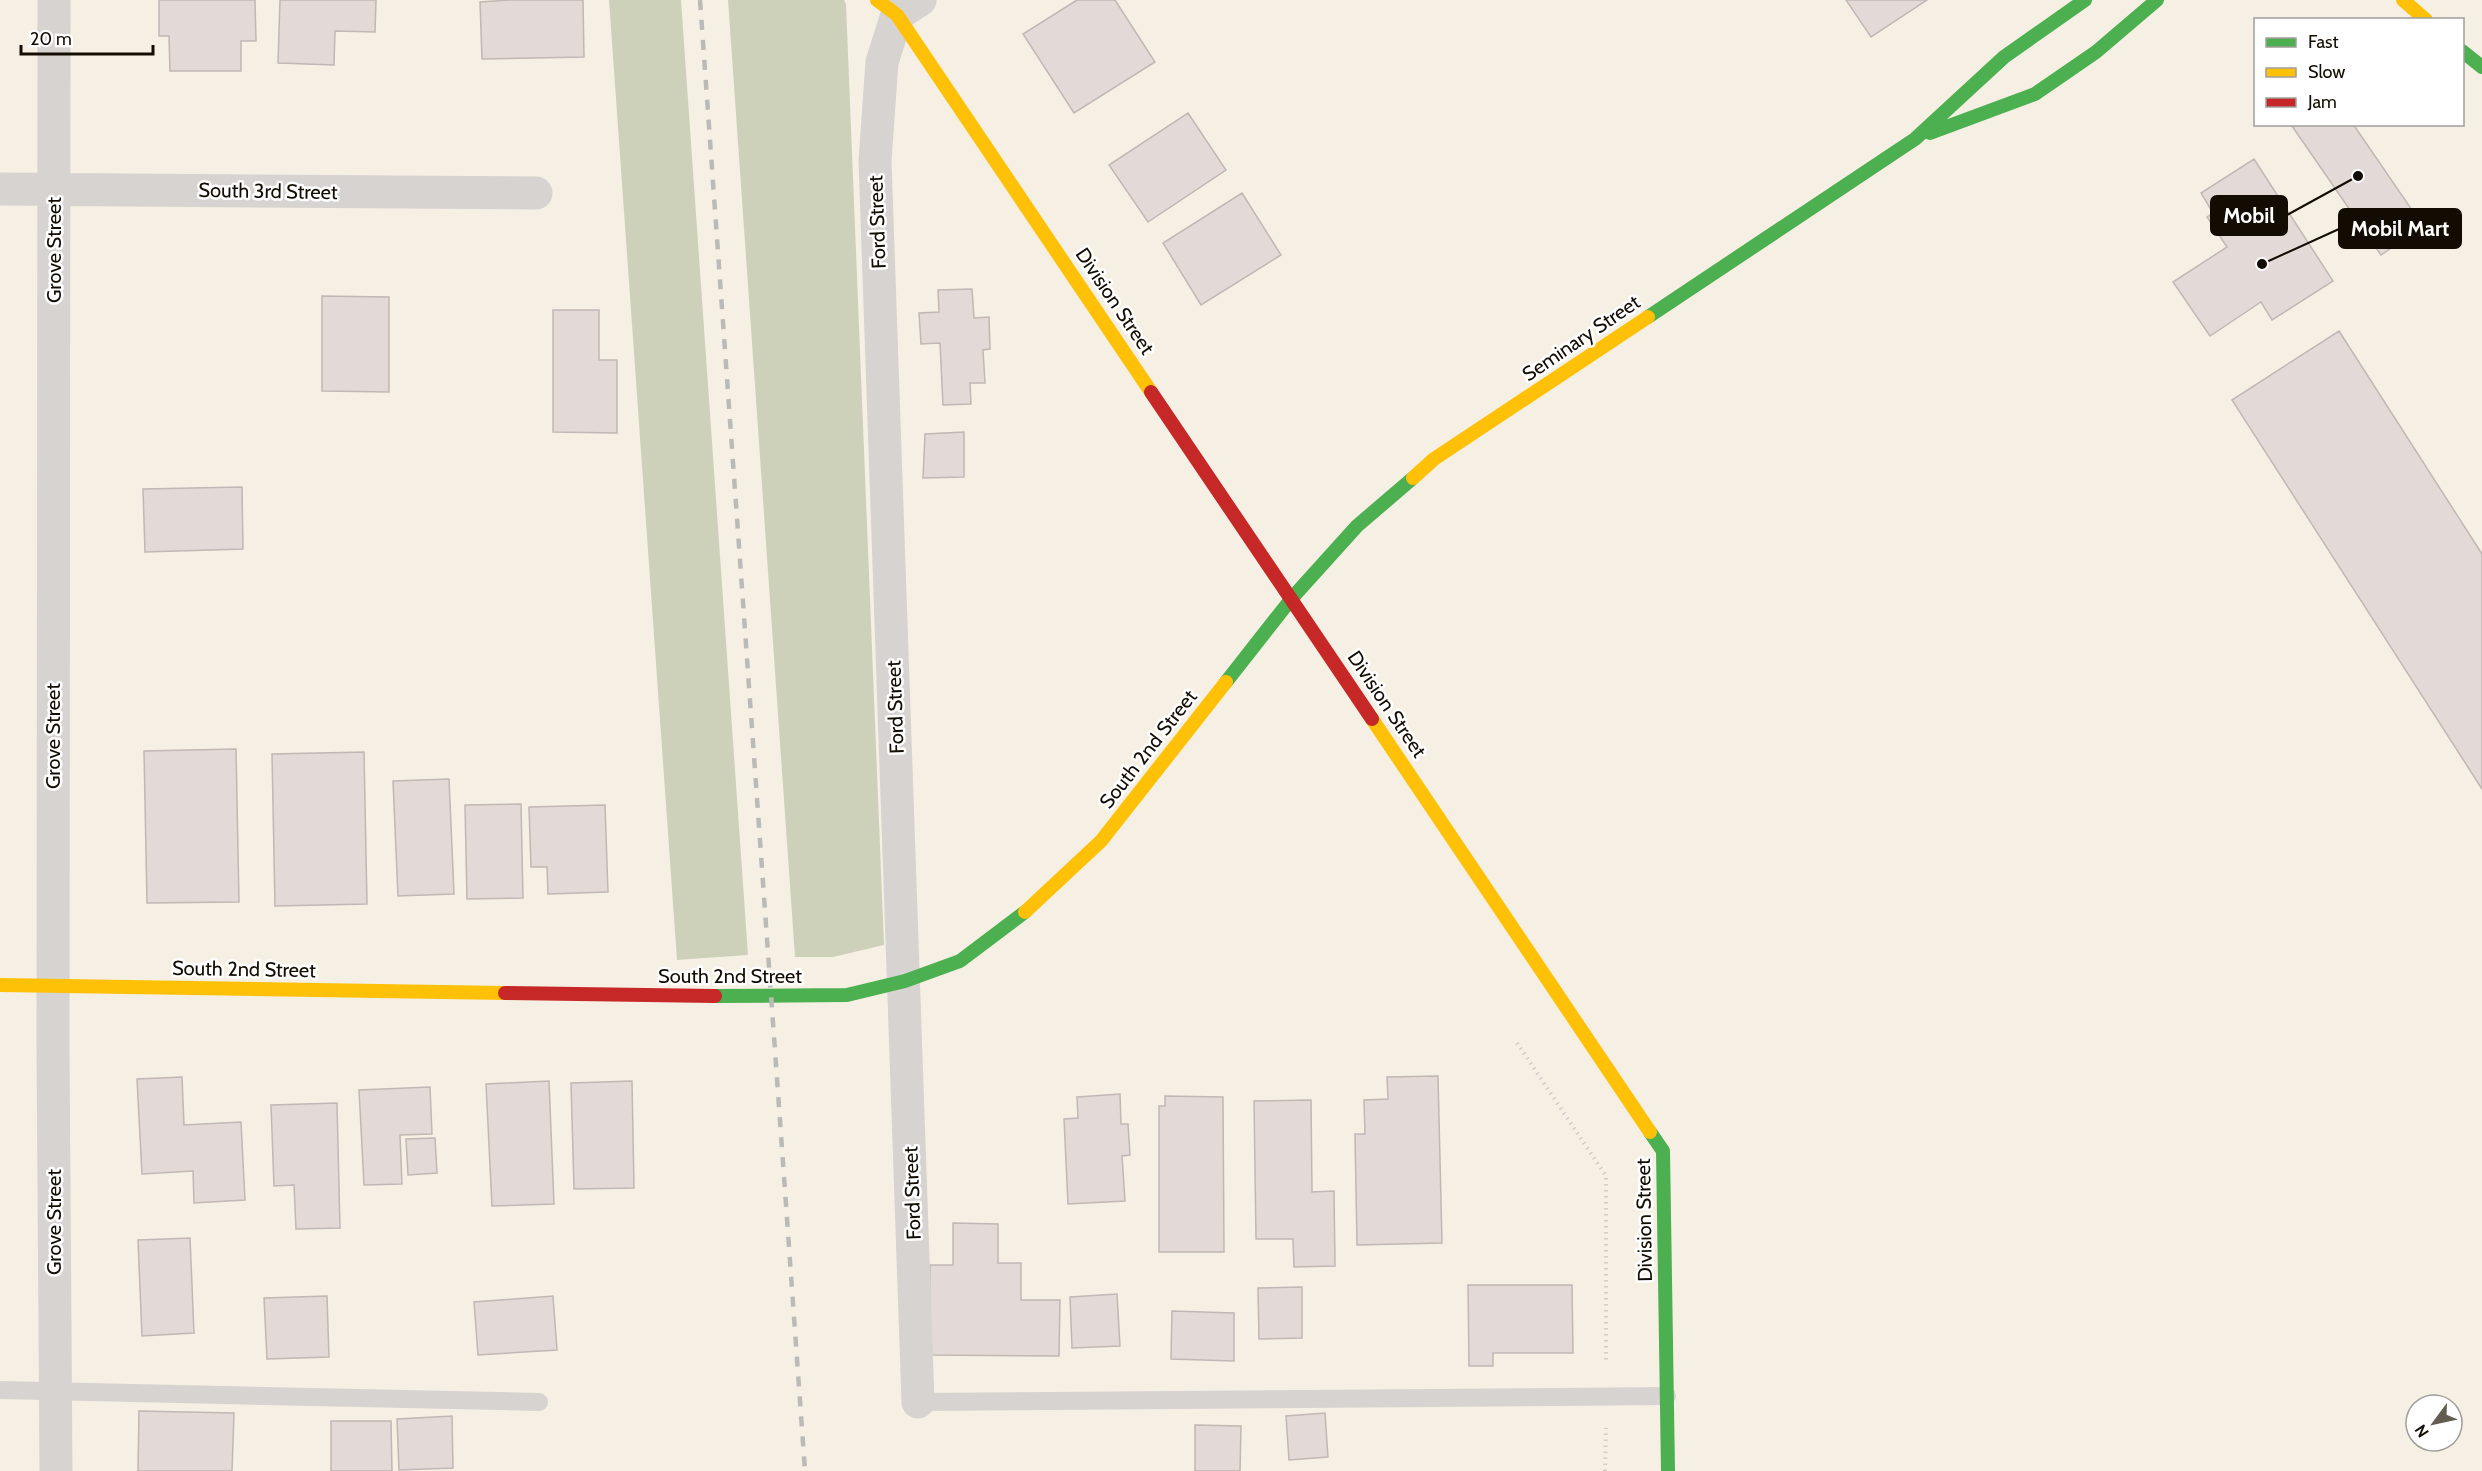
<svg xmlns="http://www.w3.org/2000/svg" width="2482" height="1471" font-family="Cabin,sans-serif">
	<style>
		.forest { fill: #ced1ba }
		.building { fill: #e3d9d6; stroke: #c1b7b4; stroke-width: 1.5 }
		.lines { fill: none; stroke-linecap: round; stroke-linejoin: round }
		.path { stroke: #d1ceca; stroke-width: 4; stroke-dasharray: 1.5 4.5; stroke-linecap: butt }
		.lane { stroke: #d6d3d0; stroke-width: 18 }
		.street { stroke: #d6d3d0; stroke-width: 33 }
		.fast { stroke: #4caf50; stroke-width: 14 }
		.slow { stroke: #ffc107; stroke-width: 14 }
		.jam { stroke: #c62828; stroke-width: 14 }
		.rail { stroke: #babab6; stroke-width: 4.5; stroke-dasharray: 10 10; stroke-linecap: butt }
		.labels { text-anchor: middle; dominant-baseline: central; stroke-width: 5; stroke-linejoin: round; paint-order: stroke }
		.street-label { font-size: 20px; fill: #120c02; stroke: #fff }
		.leader { fill: none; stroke: #120c02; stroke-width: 2 }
		.callout-dot { fill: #120c02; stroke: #fff; stroke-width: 2 }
		.callout { fill: #120c02; stroke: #120c02; stroke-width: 2 }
		.callout-label { font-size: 21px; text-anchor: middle; font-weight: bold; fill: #fff }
	</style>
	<rect width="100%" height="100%" fill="#f6f0e4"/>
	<!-- forest -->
	<path class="forest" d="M609,0H681L748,955L677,960Z
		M728,0H844L846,4L884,945L833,957H795Z"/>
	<!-- building -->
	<path class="building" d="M159,0H255L256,41H241V71H170L169,36H159Z
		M280,0H376L375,32L335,31L334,65L278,63Z
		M509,0H583L584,57L482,59L480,2Z
		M1077,0H1115L1155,62L1074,113L1023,34Z
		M1846,0H1927L1871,37Z
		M1188,113L1226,170L1148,222L1109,165Z
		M2294,124H2353L2423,226L2381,255L2292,126Z
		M2254,159L2333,281L2272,320L2261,302L2210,336L2173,282L2227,247L2207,217L2213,213L2201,193Z
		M1242,193L1281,255L1201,305L1163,243Z
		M972,289L974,318L989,317L990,349L983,350L985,383H970L971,404L943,405L940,343L921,344L919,313L939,312L938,290Z
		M322,296L389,297V392L322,391Z
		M553,310H599V360H617V433L553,432Z
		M2339,331L2482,554V789L2232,400Z
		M964,432V477L923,478L925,434Z
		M242,487L243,549L145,552L143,489Z
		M236,749L239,902L147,903L144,751Z
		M364,752L367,904L275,906L272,754Z
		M449,779L454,894L398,896L393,781Z
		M521,804L523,898L467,899L465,805Z
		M605,805L608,892L548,894L547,867H531L529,807Z
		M1438,1076L1442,1243L1357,1245L1355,1134H1365L1364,1100L1388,1099L1387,1077Z
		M182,1077L184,1125L241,1122L245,1200L194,1203L193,1171L142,1174L137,1079Z
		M549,1081L554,1204L492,1206L486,1084Z
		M632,1081L634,1188L574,1189L571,1083Z
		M430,1087L432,1134L400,1135L402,1184L364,1185L359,1090Z
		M1120,1094L1121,1124H1128L1130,1155L1122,1156L1125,1201L1068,1204L1064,1119L1078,1118L1077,1097Z
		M1165,1096L1223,1097L1224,1252H1159V1106H1165Z
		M1311,1100L1312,1192L1334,1191L1335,1266L1294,1267L1293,1239H1256L1254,1101Z
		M337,1103L340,1228L296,1229L294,1185L274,1186L271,1105Z
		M435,1138L437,1173L408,1175L406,1139Z
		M953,1223L998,1224V1263H1021V1300H1060L1059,1356L929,1355L930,1265H953Z
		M190,1238L194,1333L142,1336L138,1240Z
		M1468,1285H1572L1573,1353H1493V1366H1469Z
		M1302,1287V1338L1259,1339L1258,1288Z
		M1117,1294L1120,1346L1072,1348L1070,1297Z
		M327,1296L329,1357L267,1359L264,1298Z
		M553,1296L557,1350L478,1355L474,1302Z
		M1172,1311L1234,1313V1361L1171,1359Z
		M139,1411L234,1413L232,1471H138Z
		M1325,1413L1328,1457L1289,1460L1286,1416Z
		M452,1416L453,1468L399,1470L397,1419Z
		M331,1421H391L392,1471H331Z
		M1195,1425L1241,1426L1240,1471H1195Z"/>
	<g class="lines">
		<!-- path -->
		<path class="path" d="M1517,1043L1606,1176V1364
			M1605,1471L1606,1428"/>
		<!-- lane -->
		<path class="lane" d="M0,1390L539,1402
			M918,1402L1667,1396"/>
		<!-- street -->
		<path class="street" d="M54,0L53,1048L56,1471
			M0,189L536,193
			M918,1402L875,161L882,62L897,15L920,0"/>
		<!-- fast -->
		<path class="fast" d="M2462,51L2482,67
			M1930,133L2035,94L2096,52L2157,0
			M1648,317L1915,139L2004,57L2085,0
			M1226,682L1292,598L1357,526L1413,478
			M715,996L847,995L905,981L960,961L1025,912
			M1650,1132L1663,1151L1668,1471"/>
		<!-- slow -->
		<path class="slow" d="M877,0L897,15L1151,392
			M2403,0L2426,20
			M1413,478L1434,459L1648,317
			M1372,719L1650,1132
			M1025,912L1101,841L1226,682
			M0,985L505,993"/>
		<!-- jam -->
		<path class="jam" d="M1151,392L1372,719
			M505,993L715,996"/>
		<!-- rail -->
		<path class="rail" d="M700,0L805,1471"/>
	</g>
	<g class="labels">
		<!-- street labels -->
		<g class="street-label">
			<text transform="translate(268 191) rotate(1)">South 3rd Street</text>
			<text transform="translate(877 222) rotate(-92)">Ford Street</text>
			<text transform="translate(54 250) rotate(-90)">Grove Street</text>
			<text transform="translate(1115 301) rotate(56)">Division Street</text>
			<text transform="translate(1581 338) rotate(-34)">Seminary Street</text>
			<text transform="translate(1387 704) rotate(56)">Division Street</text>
			<text transform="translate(895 707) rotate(-92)">Ford Street</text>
			<text transform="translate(53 736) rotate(-90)">Grove Street</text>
			<text transform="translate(1148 749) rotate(-52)">South 2nd Street</text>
			<text transform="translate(244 969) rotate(1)">South 2nd Street</text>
			<text x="730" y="976">South 2nd Street</text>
			<text transform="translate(912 1193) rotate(-92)">Ford Street</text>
			<text transform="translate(1644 1220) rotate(-91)">Division Street</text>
			<text transform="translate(54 1222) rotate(-90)">Grove Street</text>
		</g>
	</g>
	<!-- callouts -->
	<path class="leader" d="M2358 176L2287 215M2262 264L2339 229"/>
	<g class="callout-dot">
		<circle cx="2358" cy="176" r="6"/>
		<circle cx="2262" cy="264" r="6"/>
	</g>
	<g class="callout">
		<rect x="2211" y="196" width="76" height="39" rx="6"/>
		<rect x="2339" y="209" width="122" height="39" rx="6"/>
	</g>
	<g class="callout-label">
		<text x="2249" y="223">Mobil</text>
		<text x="2400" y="236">Mobil Mart</text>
	</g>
	<!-- legend -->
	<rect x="2254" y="18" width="210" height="108" fill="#ffffff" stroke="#a09e9a" stroke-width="1.5"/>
	<rect x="2266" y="38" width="30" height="9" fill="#4caf50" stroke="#a09e9a" stroke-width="1.5"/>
	<text x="2308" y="48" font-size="18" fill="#120c02">Fast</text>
	<rect x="2266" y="68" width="30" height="9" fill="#ffc107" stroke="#a09e9a" stroke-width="1.5"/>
	<text x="2308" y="78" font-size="18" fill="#120c02">Slow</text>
	<rect x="2266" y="98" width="30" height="9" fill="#c62828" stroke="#a09e9a" stroke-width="1.5"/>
	<text x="2308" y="108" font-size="18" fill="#120c02">Jam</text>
	<!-- north arrow -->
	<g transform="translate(2434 1423) rotate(237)"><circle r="28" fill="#ffffff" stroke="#a09e9a" stroke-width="1.5"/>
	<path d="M0-4.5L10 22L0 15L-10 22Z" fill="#625c51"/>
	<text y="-9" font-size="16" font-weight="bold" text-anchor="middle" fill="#120c02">N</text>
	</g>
	<!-- scale -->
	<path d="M21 45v9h132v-9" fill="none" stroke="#120c02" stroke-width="3"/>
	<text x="30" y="45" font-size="18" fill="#120c02" stroke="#ffffff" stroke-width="4.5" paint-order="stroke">20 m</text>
</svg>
